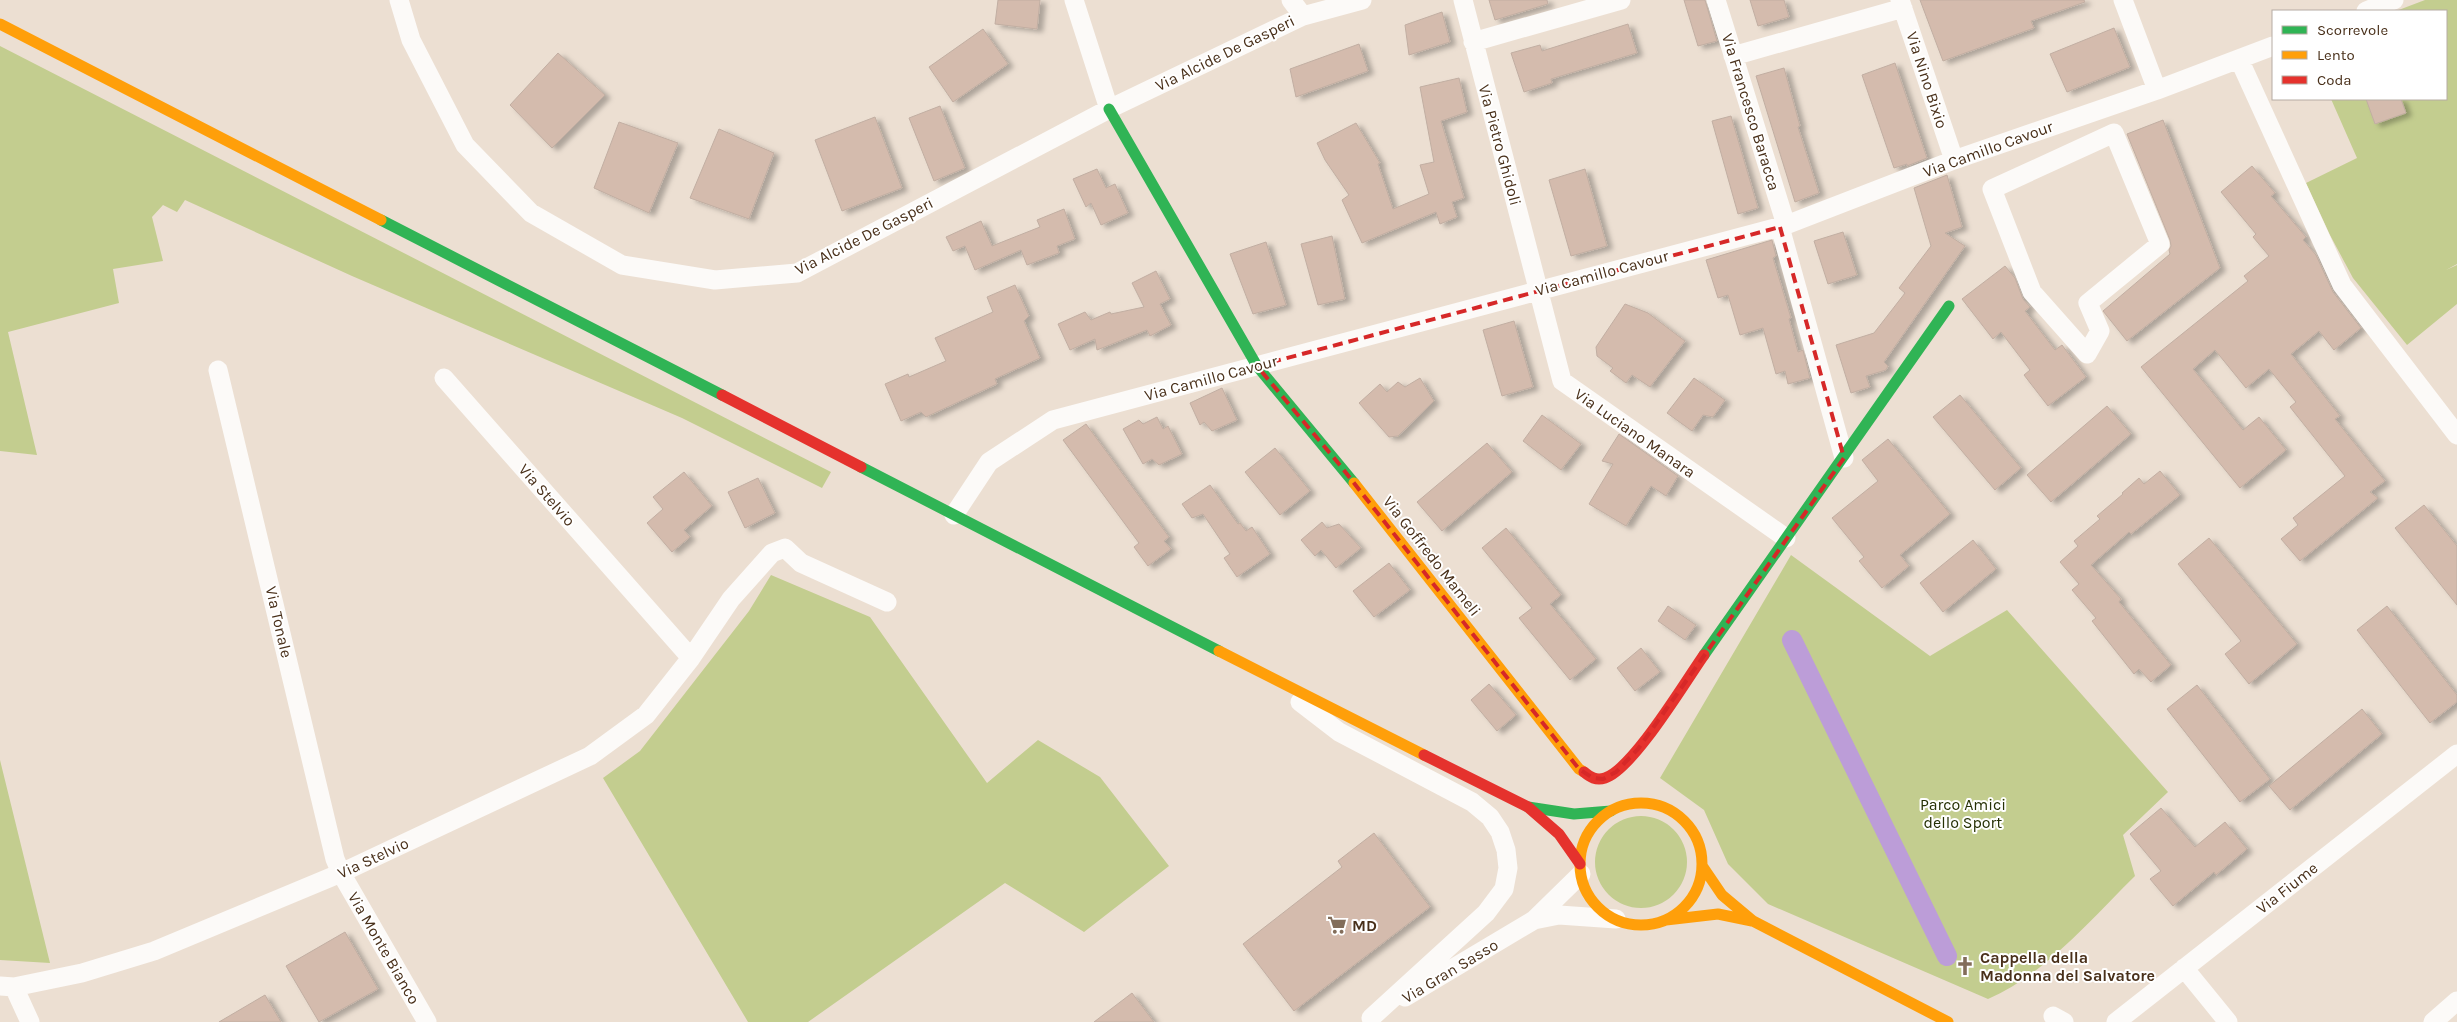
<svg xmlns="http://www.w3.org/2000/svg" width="2457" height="1022" font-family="Karla,sans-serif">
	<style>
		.green { fill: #c3cd8f }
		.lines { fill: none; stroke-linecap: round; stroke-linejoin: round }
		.canal { stroke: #bc9dd8; stroke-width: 20 }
		.building { fill: #d4bbad; stroke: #c1aea2; filter: url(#shadow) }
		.street { stroke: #fcfaf8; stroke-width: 19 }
		.fast { stroke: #30b455; stroke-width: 11 }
		.slow { stroke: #ff9f0a; stroke-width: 11 }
		.jam { stroke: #e5322d; stroke-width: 11 }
		.marked { fill: none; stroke: #d62828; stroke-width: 4; stroke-dasharray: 10 6; stroke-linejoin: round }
		.labels { text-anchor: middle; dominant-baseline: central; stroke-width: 4; stroke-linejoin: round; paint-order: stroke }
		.street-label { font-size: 16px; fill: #49301a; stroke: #fff }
		.park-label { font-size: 16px; fill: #263105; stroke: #fff }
		.poi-label { font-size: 16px; font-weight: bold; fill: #49301a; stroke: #fff; text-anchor: start }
	</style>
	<defs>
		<filter id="shadow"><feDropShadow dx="5.5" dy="3" stdDeviation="2.5" flood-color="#0004"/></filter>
	</defs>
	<rect width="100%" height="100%" fill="#ecdfd2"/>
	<!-- green -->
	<path class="green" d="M2425,0H2457V264L2446,270L2457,265V304L2407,345L2353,278L2330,235L2306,183L2357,158L2331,99H2446V11H2396Z
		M0,46L831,472L822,488L682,418L352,276L185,200L177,212L163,205L152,217L163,261L113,269L119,303L8,332L37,455L0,451Z
		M1791,555L1930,656L2007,610L2168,792L2123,835L2135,876C2090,920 2047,973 1988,999L1768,904L1728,864L1704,810L1660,778Z
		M771,575L870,617L987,783L1038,740L1100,777L1169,866L1084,932L1005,883L808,1022H748L603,778L640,751L749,611Z
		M0,760L50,963L0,960Z
		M1595 862a46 46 0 1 1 92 0a46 46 0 1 1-92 0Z"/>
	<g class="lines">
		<!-- canal -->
		<path class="canal" d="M1792,640L1947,956"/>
	</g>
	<!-- building -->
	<path class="building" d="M998,0H1040L1037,29L995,24Z
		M1489,0H1547L1548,4L1495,20Z
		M1684,0H1705L1717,41L1698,46Z
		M1750,0H1784L1789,17L1758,26Z
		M1920,0H2084L2085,2L2031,21L2034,28L1943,61Z
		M1442,12L1450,42L1409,55L1405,25Z
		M1628,24L1637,53L1551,79L1552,83L1524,92L1511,53L1540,45L1542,51Z
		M2114,28L2130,67L2067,92L2050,54Z
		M983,29L1008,64L953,102L929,67Z
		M1359,44L1368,71L1296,97L1290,69Z
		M558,53L605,95L552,148L510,105Z
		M1895,63L1927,158L1907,166V164L1894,168L1862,75Z
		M1784,68L1800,126L1798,127L1819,193L1795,202L1756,76Z
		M1459,78L1467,112L1441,121L1464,198L1452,202L1457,217L1440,224L1436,212L1362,243L1342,200L1349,195L1325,160L1317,143L1356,123L1380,163L1378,164L1393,209L1429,194L1420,165L1434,162L1420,87Z
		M2366,99H2401L2406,113L2375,124Z
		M940,106L965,168L934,181L909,118Z
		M1731,116L1758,208L1738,214L1712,121Z
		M875,117L902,188L842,211L815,140Z
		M2163,120L2220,268L2127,341L2103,311L2170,254L2169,250L2171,246L2170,240L2127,134Z
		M619,122L678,143L649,213L594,188Z
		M719,129L774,153L749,219L690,198Z
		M2252,166L2275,193L2271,196L2306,237L2303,240L2316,255L2333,292L2361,328L2334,350L2319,331L2291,354L2340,416L2335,419L2385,481L2370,492L2378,498L2300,561L2281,539L2298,525L2293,518L2345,476L2290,407L2296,402L2269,369L2246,388L2215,350L2193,369L2243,430L2259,417L2286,450L2240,488L2141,367L2248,281L2244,276L2269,256L2253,237L2256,234L2221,192Z
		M1097,169L1106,188L1115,184L1128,213L1101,225L1091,203L1086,207L1073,179Z
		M1585,169L1607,246L1571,256L1549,180Z
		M1947,175L1962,227L1945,233L1965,246L1884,362L1888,366L1886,370L1866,376L1870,387L1851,393L1836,345L1874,333L1905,293L1899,288L1931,246L1914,188Z
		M1064,209L1075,239L1057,246L1059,253L1027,265L1021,250L975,270L965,246L953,251L946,237L981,221L992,246L1040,227L1037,220Z
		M1843,232L1857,275L1828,284L1814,241Z
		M1332,236L1345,299L1318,305L1301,244Z
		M1772,240L1776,256L1773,258L1791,318L1789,319L1798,352L1803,350L1810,378L1788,384L1785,371L1776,374L1763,328L1740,335L1728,295L1718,298L1706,260Z
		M1266,242L1286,305L1253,314L1230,254Z
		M2005,266L2015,278L2023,299L2030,307L2025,311L2055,350L2062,345L2086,377L2048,406L2024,375L2030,370L2001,332L1993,339L1962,299Z
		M1156,271L1170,299L1160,304L1171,325L1150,336L1147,330L1097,350L1095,339L1070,350L1058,324L1085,312L1091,320L1110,312L1111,314L1144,307L1132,283Z
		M1015,285L1029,316L1024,321L1040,358L995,379L997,384L926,417L921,412L901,421L885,384L908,374L909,377L946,361L935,338L993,312L987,297Z
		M1625,304L1648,313L1685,341L1650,387L1632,375L1626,383L1610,371L1613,368L1597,356L1596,347Z
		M1514,321L1533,387L1502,396L1483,330Z
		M1420,378L1434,401L1398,436L1389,437L1359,403L1380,384L1387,392L1398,382L1405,387Z
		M1694,378L1725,400L1713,417L1703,415L1692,431L1667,413Z
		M1222,388L1237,420L1212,431L1204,422L1200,425L1190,403Z
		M1960,395L2021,468L1995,490L1933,417Z
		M2107,406L2131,434L2051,502L2027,475Z
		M1542,415L1581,444L1561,470L1523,441Z
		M1157,417L1163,429L1168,426L1182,454L1159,465L1152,459L1143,464L1123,429L1139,420L1143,424Z
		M1086,424L1169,537L1164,541L1171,549L1148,566L1134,547L1139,543L1063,440Z
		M1619,434L1678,476L1666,496L1651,486L1626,526L1589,504L1613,464L1602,461Z
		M1888,439L1950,514L1900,555L1909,566L1882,588L1859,561L1864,557L1832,518L1878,481L1862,460Z
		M1487,443L1512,472L1442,531L1417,502Z
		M1275,448L1310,491L1280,515L1245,472Z
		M2160,471L2180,495L2131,534L2129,532L2091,565L2121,599L2119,602L2171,665L2151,682L2139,669L2134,674L2092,621L2096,618L2072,590L2079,584L2060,562L2078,546L2074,541L2100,519L2097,516L2123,494L2122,493L2139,478L2144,484Z
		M684,472L712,506L684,530L690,537L672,552L647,523L663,509L653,497Z
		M758,478L775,513L745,528L728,492Z
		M1210,485L1238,524L1240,523L1246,531L1252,527L1270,554L1237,577L1224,558L1230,554L1203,514L1192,518L1182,504Z
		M2424,505L2457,546V605L2395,528Z
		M1322,522L1327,528L1339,524L1361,548L1336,568L1321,550L1315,556L1301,540Z
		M1506,528L1561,595L1550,604L1596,659L1570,680L1519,618L1532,608L1482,548Z
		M2209,538L2297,644L2249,684L2225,654L2241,641L2178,564Z
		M1973,540L1996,569L1943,612L1920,583Z
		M1389,563L1410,590L1374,617L1353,591Z
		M1668,606L1696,625L1685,640L1658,621Z
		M2387,606L2457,695V702L2430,723L2357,630Z
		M1641,648L1660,672L1635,691L1617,668Z
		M1489,684L1516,715L1497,731L1471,700Z
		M2197,685L2270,779L2240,802L2167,709Z
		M2362,709L2382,734L2290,810L2269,786Z
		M2161,808L2195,847L2225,822L2247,849L2216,875L2214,872L2173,906L2150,879L2161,871L2130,834Z
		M1374,833L1430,907L1294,1011L1243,944L1342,867L1338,861Z
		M345,932L378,989L319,1022L286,966Z
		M1132,993L1154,1022H1094Z
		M265,995L281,1022H219Z"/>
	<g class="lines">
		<!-- street -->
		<path class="street" d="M399,0L411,40L465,145L531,213L622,265L715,280L797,273L1109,109L1303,16L1362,0
			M1074,0L1109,109
			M1291,0L1303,16
			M1463,0L1562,381L1786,538
			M1716,0L1786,225
			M1900,0L1954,160
			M2123,0L2157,90
			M2366,11L2394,0
			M1473,42L1621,0
			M1733,56L1903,8
			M2239,59L2342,285L2457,435
			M2114,133L2160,244L2088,303L2100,331L2087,354L2032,292L1992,189Z
			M1780,227L1844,458
			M218,370L335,859L341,873L427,1022
			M444,378L691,658
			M954,515L989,462L1053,420L1786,225L1954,160L2157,90L2273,46
			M1300,702L1339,732L1472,802L1490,817L1500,832L1506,850L1508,868L1504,889L1486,913L1371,1018
			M1534,920L1559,915L1616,919
			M2184,968L2228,1022
			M0,986L14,987L82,973L154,951L341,873L590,756L646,715L691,658L731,599L772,553L785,548L801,563L887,602
			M14,987L30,1022
			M1405,997L1534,920L1581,874
			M2053,1016L2064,1022
			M2116,1022L2457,754
			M2433,1022L2457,1001"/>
		<!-- fast -->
		<path class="fast" d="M1109,109L1257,366L1354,483
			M381,220L722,395
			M861,467L1219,651
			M1704,655L1949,306
			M1528,807L1574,814L1611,811"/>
		<!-- slow -->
		<path class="slow" d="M0,24L381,220
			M1354,483L1579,769L1584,772
			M1219,651L1424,755
			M1580 864a61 61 0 1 1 122 0a61 61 0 1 1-122 0Z
			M1703,867L1722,895L1753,921L1948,1022
			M1666,920L1718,914L1752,921"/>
		<!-- jam -->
		<path class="jam" d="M722,395L861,467
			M1424,755L1528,807L1559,834L1580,864
			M1584,772C1590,777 1596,781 1605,778C1633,769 1685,682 1704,655"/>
	</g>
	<!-- marked area -->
	<path class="marked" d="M1780,227L1844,458L1638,749L1616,772L1603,779L1593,778L1579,769L1339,464L1257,366Z"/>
	<!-- icons -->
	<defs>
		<g id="supermarket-bare" transform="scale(1.5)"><path d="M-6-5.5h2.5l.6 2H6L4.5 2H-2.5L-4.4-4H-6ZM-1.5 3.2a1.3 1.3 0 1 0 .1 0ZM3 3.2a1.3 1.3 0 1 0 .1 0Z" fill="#826d5a" stroke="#fff" stroke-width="2.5" paint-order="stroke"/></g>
		<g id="church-bare" transform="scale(1.5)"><path d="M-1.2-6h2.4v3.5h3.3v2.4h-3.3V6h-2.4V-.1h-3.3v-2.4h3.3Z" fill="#826d5a" stroke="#fff" stroke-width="2.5" paint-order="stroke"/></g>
	</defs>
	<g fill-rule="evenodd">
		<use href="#supermarket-bare" x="1337" y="925"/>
		<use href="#church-bare" x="1965" y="966"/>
	</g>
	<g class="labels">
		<!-- street labels -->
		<g class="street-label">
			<text transform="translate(1225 53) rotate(-26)">Via Alcide De Gasperi</text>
			<text transform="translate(1927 80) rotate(72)">Via Nino Bixio</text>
			<text transform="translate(1751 112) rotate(73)">Via Francesco Baracca</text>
			<text transform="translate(1500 145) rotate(75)">Via Pietro Ghidoli</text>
			<text transform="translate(1988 149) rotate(-20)">Via Camillo Cavour</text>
			<text transform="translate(864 236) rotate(-27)">Via Alcide De Gasperi</text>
			<text transform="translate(1602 273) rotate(-15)">Via Camillo Cavour</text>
			<text transform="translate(1211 378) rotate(-15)">Via Camillo Cavour</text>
			<text transform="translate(1635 433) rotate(35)">Via Luciano Manara</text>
			<text transform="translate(547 495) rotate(49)">Via Stelvio</text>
			<text transform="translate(1432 556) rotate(52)">Via Goffredo Mameli</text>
			<text transform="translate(279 622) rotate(77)">Via Tonale</text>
			<text transform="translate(373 858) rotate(-25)">Via Stelvio</text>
			<text transform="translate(2287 888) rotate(-38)">Via Fiume</text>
			<text transform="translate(384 948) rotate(60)">Via Monte Bianco</text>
			<text transform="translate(1450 971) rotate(-31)">Via Gran Sasso</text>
		</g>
		<!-- park labels -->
		<g class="park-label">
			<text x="1963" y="804">Parco Amici<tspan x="1963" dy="18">dello Sport</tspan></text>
		</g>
		<!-- poi labels -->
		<g class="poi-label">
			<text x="1352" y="925">MD</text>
			<text x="1980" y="957">Cappella della<tspan x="1980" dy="18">Madonna del Salvatore</tspan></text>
		</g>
	</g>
	<!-- legend -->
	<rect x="2272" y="10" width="175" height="90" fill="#ffffff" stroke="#b6aca3"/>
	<rect x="2282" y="26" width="25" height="8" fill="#30b455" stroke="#b6aca3"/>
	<text x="2317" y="35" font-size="15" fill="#49301a">Scorrevole</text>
	<rect x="2282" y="51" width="25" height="8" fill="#ff9f0a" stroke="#b6aca3"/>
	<text x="2317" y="60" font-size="15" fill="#49301a">Lento</text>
	<rect x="2282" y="76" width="25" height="8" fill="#e5322d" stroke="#b6aca3"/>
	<text x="2317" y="85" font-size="15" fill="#49301a">Coda</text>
</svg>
